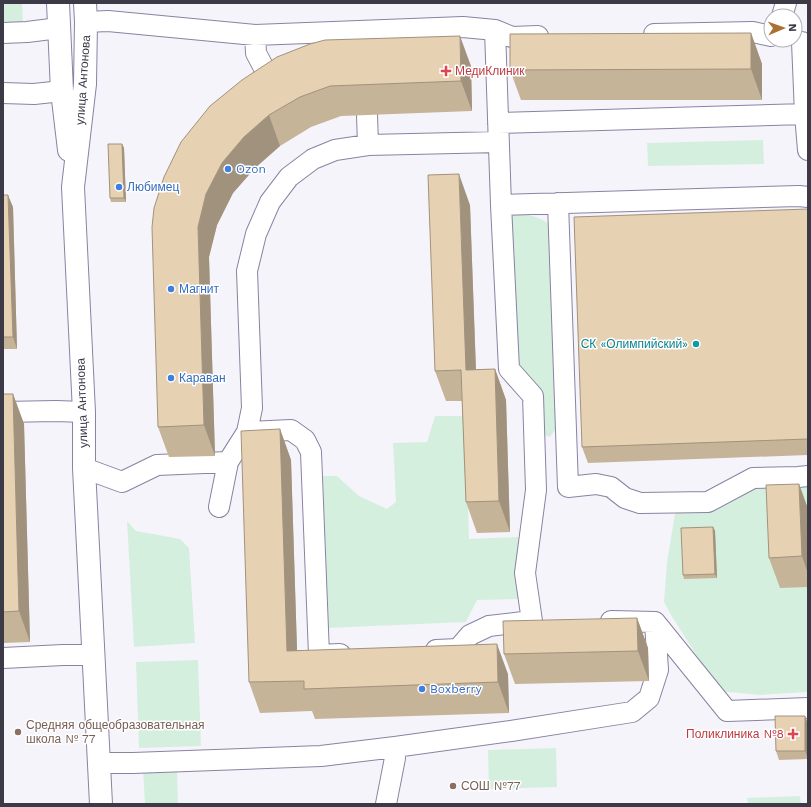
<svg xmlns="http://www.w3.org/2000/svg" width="811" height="807" font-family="'Work Sans',sans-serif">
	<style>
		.green { fill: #d5efdf }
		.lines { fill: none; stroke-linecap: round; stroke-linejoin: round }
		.minor-casing { stroke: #8a82a2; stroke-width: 22 }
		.major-casing { stroke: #8a82a2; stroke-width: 24 }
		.minor { stroke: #fff; stroke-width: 20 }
		.major { stroke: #fff; stroke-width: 22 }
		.wall { fill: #c6b499 }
		.shaded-wall { fill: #a1927d }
		.building { fill: #e6d1b2; stroke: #a1927d }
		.health-dot { fill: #e0444e; stroke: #fff; stroke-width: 1.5 }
		.shop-dot { fill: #3f7fe0; stroke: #fff; stroke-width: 1.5 }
		.culture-dot { fill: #0f9aa8; stroke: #fff; stroke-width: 1.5 }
		.education-dot { fill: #8d6e63; stroke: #fff; stroke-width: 1.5 }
		.labels { text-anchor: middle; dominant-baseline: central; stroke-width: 3; stroke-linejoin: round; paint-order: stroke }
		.health-label { font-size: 12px; fill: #be3a42; stroke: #fff; text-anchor: start }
		.street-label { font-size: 12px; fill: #3d3a48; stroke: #fff }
		.shop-label { font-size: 12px; fill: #366cbe; stroke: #fff; text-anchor: start }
		.culture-label { font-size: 12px; fill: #0d838f; stroke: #fff; text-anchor: end }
		.education-label { font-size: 12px; fill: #785e54; stroke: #fff; text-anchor: start }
	</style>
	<rect width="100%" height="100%" fill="#f6f4fb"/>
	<!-- green -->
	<path class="green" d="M3,3H22L23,23H3Z
		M763,140L764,164L648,166L647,143Z
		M511,213C526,214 535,215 548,223L557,402L555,430L550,437L544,435L518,369Z
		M435,416H465L469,539L518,537L520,599L477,600L466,622L328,628L323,476H337L359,496L387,509L396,502L393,443L427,442Z
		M808,480V680L807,692L760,695L719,691L671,615L664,602L667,562L676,508L754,482Z
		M127,521L136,531L180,539L189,548L195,643L134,647Z
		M198,660L201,746L139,748L136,662Z
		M556,748L557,787L489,789L488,750Z
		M177,768L178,804H145L143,769Z
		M800,796L801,804H748L747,798Z"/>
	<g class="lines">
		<!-- minor casing -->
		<g class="minor-casing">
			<path id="minor" d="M782,16L786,3
				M86,22L108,21L255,35L463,27L495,30L512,37L538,36
				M495,30L501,205L509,369L533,396L536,490L525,573L532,621
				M3,33L27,32L59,28
				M654,34L753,32L771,36
				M255,35L256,53L266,72
				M3,93L34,94L62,91
				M805,114L808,150
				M367,115L368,145
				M498,123L805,114L802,42
				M558,203L568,487L596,484L611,487L625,498L640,503L708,502L753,478L798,477L808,476
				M501,205L799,196L808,197
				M3,412L56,411L84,412
				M247,432L252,408L247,271L256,234L270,202L289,177L313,159L335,150L368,145L499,142
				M84,468L122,482L157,465L228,462L247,432L291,430L305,440L311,452L319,655L340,654
				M219,507L228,462
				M611,621L655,622
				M655,622L727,711L808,708
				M436,650L458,649L470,635L489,626L531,621
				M3,658L63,655H93
				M99,763H133L321,756L395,747L511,731L632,712L649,698L658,670L655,622
				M386,804L395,758V747"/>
		</g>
		<!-- major casing -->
		<g class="major-casing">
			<path id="major" d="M58,3L62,91L69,150
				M85,3L86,22L85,84L73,187L84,412V468L101,804"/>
		</g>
		<!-- minor -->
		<use href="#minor" class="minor"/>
		<!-- major -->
		<use href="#major" class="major"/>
	</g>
	<!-- wall -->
	<path class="wall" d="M751,33L762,64V100H521L510,70Z
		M471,66L472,111L341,116L311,127L280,146L255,168L233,193L217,225L209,257L215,456L169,457L158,427L242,80Z
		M122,144L124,148L126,202H111L110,198Z
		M3,195L13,207L17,349H3Z
		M470,205L476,370L495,369L506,400L510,532L477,533L466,502L462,401H446L435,371Z
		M808,209V455L588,463L582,447Z
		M3,394H13L24,424L30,642L3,643Z
		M280,429L291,460L297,650L508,674L509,713L315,719L312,711L260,713L249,682Z
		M799,484L808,509V587L780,588L769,558Z
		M713,527L715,531L717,578L684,579L683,575Z
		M637,618L648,648L649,681L515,684L504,654Z
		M805,716L808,724V759L779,760L776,751Z"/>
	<!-- shaded-wall -->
	<path class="shaded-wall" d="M751,33L762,64V100L751,69Z
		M460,36L471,66L472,111L461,81Z
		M269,115L280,146L255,168L233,193L217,225L209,257L215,456L204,425L198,227L206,194L222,163L244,137Z
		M122,144L124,148L126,202L124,198Z
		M459,174L470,205L477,401L466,370Z
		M8,195L13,207L17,349L13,337Z
		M495,369L506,400L510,532L499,501Z
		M13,394L24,424L30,642L19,611Z
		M280,429L291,460L298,681L287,651Z
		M799,484L808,509V574L802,556Z
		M713,527L715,531L717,578L715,574Z
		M637,618L648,648L649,681L638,651Z
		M497,644L508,674L509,713L498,682Z
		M805,716L808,724V758L805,751Z"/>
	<!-- building -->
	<path class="building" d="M751,33V69L510,70V34Z
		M460,36L461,81L330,86L300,97L269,115L244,137L222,163L206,194L198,227L204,425L158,427L152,227L154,208L164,177L181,142L210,106L242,80L277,57L310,44L325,40Z
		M108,144H122L124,198H110Z
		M459,174L466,370L495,369L499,501L466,502L461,370L435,371L428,175Z
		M3,195H8L13,337H3Z
		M808,209V439L582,447L574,217Z
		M3,394H13L19,611L3,612Z
		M280,429L287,651L497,644L498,682L304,689V681L249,682L241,431Z
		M799,484L802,556L769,558L766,485Z
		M713,527L715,574L683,575L681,528Z
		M637,618L638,651L504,654L503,621Z
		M775,716H805V751H776Z"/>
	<!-- markers -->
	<g class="health-dot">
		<path d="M444 65h4v4h4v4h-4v4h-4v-4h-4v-4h4z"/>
		<path d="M791 728h4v4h4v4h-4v4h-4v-4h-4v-4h4z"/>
	</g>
	<g class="shop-dot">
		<circle cx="228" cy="169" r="4"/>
		<circle cx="119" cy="187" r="4"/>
		<circle cx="171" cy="289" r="4"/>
		<circle cx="171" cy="378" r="4"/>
		<circle cx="422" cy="689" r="4"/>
	</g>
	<circle class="culture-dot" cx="696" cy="344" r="4"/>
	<g class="education-dot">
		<circle cx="18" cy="732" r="4"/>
		<circle cx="453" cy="786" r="4"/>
	</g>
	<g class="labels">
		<!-- health labels -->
		<g class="health-label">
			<text x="455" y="71">МедиКлиник</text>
			<text x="784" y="734" text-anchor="end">Поликлиника №8</text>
		</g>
		<!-- street labels -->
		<g class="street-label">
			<text transform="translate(83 80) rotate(-86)">улица Антонова</text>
			<text transform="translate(82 403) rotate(-92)">улица Антонова</text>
		</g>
		<!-- shop labels -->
		<g class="shop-label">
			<text x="236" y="169">Ozon</text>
			<text x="127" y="187">Любимец</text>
			<text x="179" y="289">Магнит</text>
			<text x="179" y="378">Караван</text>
			<text x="430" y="689">Boxberry</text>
		</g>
		<!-- culture labels -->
		<g class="culture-label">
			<text x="688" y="344">СК «Олимпийский»</text>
		</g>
		<!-- education labels -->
		<g class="education-label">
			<text x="26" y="725">Средняя общеобразовательная<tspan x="26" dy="14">школа № 77</tspan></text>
			<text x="461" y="786">СОШ №77</text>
		</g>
	</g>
	<!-- border -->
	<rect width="811" height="807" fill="none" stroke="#3d3a48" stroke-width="8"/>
	<!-- north arrow -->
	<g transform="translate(783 28) rotate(88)"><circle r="19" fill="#ffffff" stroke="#b1b0b6"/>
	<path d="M0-3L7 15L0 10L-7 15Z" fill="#ab7131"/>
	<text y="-6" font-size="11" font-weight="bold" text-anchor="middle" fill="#3d3a48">N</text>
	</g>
</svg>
